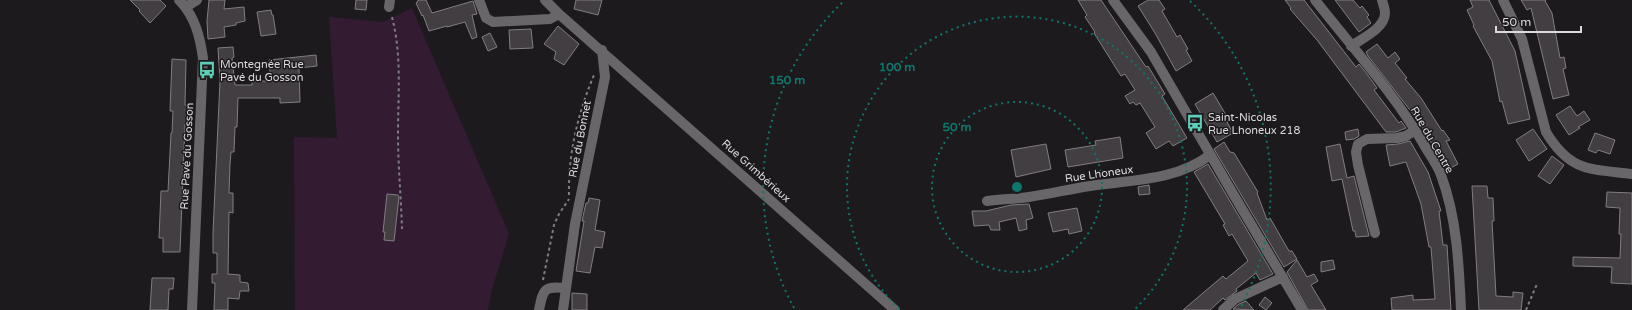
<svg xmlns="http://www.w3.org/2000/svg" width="1632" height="310" font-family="'Varela Round',sans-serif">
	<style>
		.green { fill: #331b32 }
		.building { fill: #423e41; stroke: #817d80 }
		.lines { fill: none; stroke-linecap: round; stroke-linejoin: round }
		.path { stroke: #807d80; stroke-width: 2; stroke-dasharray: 3 3; stroke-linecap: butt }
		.minor { stroke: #686668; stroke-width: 10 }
		.ring { fill: none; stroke: #0f766e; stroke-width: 2; stroke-dasharray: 2 4 }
		.labels { text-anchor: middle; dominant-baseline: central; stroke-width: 3; stroke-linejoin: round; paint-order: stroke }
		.poi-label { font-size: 11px; fill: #dcdadc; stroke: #1d1a1d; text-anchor: start }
		.street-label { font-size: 11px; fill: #dcdadc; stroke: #1d1a1d }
		.centre { fill: #0f766e; stroke: #1d1a1d; stroke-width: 2 }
		.ring-label { font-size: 12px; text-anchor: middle; font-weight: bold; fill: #0f766e; stroke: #1d1a1d; stroke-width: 3; stroke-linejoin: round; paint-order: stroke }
	</style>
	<rect width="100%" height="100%" fill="#1d1a1d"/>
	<!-- green -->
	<path class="green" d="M412,8L509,234L491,293L488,310H295L294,137L337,138L329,17L383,22Z"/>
	<!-- building -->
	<path class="building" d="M130,0H160L166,6L150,23L139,11L140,10Z
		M209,0H225L224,9L244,7L245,21L236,23V25L224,27L225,37L208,39L207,21Z
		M356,0H367L366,10L355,9Z
		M418,0H426L432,13L473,1L477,14L472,15L477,37L472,39L465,22L447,27V26L429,31L423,15L422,16L416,3L418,1Z
		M576,0H602L598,15L574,9Z
		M1078,0H1101L1146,67L1148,66L1165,94L1162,96L1187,138L1173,146L1169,141L1156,149L1146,133L1155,127L1140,103L1136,105L1133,102L1130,104L1125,96L1135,90L1125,74L1121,76L1094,33L1095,32L1085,17L1087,15Z
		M1148,0H1159L1165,9L1162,11L1177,37L1180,35L1188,49L1186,50L1192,61L1176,71L1155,33L1138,6Z
		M1285,0H1304L1356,67L1359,64L1367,74L1377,88L1374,90L1399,123L1401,121L1406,128L1396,132H1386L1317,40L1290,9L1291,8Z
		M1335,0H1353L1360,8L1362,6L1369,15L1367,17L1371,23L1359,32Z
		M1470,0H1489L1515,51L1530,119L1508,124L1502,101L1500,102L1492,61L1473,26L1474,25L1467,10L1473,7Z
		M1521,0H1546L1545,1L1552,13L1560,58L1564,57L1566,68L1563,69L1569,95L1553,99L1531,8L1527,10Z
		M271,10L272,15H273L276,34L261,36L257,12Z
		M558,26L579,44L564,65L554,59L556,52L544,44Z
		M531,29L533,48L510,49L509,30Z
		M490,33L497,47L488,51L482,37Z
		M1377,44L1388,58L1395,52L1400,59L1395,63L1407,78L1405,79L1421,98L1442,131L1443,130L1450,140L1446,141L1458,164L1447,170L1414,113L1413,114L1368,56L1366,52Z
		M233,47L234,57L232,58L235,85H252V81H271L269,60L316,55L317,66L299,68L300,102L280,103V98H238L237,127H235L234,152H231L230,164L229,193H233V213L229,212L228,274L240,275V282L248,283L249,291H240L239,299L228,298V310H214L215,283H212V274H217V253H213V233L220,81L218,48Z
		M172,59L186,60L185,105L192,106L191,124H185L180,252H163V238H159L161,191H168L171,133H172L173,111H170Z
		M1213,93L1229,120L1227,122L1233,133L1217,142L1195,104Z
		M1570,106L1577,116L1584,111L1590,120L1578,127L1580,128L1569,135L1556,115Z
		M1358,129L1359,136L1354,139L1346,140L1345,132Z
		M1533,129L1547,149L1529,161L1516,140Z
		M1595,133L1615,140L1610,154L1598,150L1596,153L1588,150Z
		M1120,137L1123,158L1068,167L1065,150L1096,145L1095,141Z
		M1410,141L1428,172L1441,211H1439L1443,245H1447L1451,310H1392L1391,298L1413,295V300L1435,299L1431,247H1429L1421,204L1406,162L1390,166L1387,151L1386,145L1398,144Z
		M1224,142L1230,152L1234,153L1258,192L1257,193L1267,220L1270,218L1289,251H1292L1297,259L1284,267L1214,149Z
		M1046,144L1051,169L1016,177L1011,150Z
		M1340,144L1347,178L1354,176L1369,236L1356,237L1355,231H1353L1342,179L1332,181L1326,147Z
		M1552,156L1564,165L1550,184L1538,176Z
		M1208,164L1273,274L1260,280L1256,273L1236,289L1237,291L1225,300L1223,298L1210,310H1183L1223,276L1226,279L1248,261L1232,234L1229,236L1223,225L1225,224L1194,172Z
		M1149,185L1150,194L1139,195L1138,187Z
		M1472,186H1487L1488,198H1493L1494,221H1492L1496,296L1513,297V292L1523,293L1521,310H1479Z
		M1607,192L1632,193V284L1611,283L1612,267L1573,266V257L1620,258L1621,234H1619L1620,208L1606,207Z
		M387,194L398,195L399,197L394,241L384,240L385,232H383Z
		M589,198L600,200L595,230L605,232L602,248L595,247L590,273L576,271L584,221H582L586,203H588Z
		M1029,204L1033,218L1026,220L1027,229L1019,231L1016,218L999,222L1000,230H991L989,225L974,226L972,211H986L1011,205Z
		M1077,208L1082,231L1069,234L1068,229L1053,232L1048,213Z
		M1297,260L1307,277L1314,274L1318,281L1311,285L1326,310H1308L1287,272Z
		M1333,260L1335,269L1321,272V262Z
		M152,278H174L173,289H169L168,310H150Z
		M572,293L587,294V310H572Z
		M1265,297L1272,303L1266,310L1259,305Z
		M1246,301L1254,310L1233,309L1239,304Z"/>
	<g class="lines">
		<!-- path -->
		<path class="path" d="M392,17C402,56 398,94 398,134C398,165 401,197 402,229
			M569,195C568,154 578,113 594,75
			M543,280L554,225L559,214L569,199
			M1526,310L1537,284"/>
		<!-- minor -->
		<path class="minor" d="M179,0C195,16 200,37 203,58L192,310
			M479,0L486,18L493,22L550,19L559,14
			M545,0L559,14L895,310
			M1113,0L1151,52L1232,192L1302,310
			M1315,0C1352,47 1393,92 1423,143C1429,154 1437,164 1441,175C1457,218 1459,265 1461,310
			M1503,0L1522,39L1546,132C1570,172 1590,169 1632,174
			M186,7L197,0
			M389,7L390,0
			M1351,46C1363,38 1385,28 1385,13C1385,9 1383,4 1382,0
			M987,201C1001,199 1015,199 1029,197C1050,194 1070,189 1090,186C1130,180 1176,181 1210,155
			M1375,233L1358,165L1356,152L1358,144L1367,139L1397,138L1406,136L1415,130
			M539,310C543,290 543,286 565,288
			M563,310L575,224L605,77L602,50
			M1223,310L1235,299L1283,277"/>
	</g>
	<!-- distance rings -->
	<g class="ring">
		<circle cx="1017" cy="187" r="85"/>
		<path d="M899 309A170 170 0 1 1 1135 309"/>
		<path d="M794 308A254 254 0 0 1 844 1M1190 1A254 254 0 0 1 1240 308"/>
	</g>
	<!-- icons -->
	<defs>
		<g id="bus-bare" transform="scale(1.38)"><path d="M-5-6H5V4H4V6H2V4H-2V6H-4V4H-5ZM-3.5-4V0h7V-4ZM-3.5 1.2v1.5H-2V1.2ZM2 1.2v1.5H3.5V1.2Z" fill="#5eceb8" stroke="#1d1a1d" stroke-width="2.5" paint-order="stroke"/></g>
	</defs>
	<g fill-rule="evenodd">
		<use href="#bus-bare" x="207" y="70"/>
		<use href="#bus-bare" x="1195" y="123"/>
	</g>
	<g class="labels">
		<!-- poi labels -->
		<g class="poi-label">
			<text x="220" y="64">Montegnée Rue<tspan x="220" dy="13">Pavé du Gosson</tspan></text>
			<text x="1208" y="117">Saint-Nicolas<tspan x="1208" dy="13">Rue Lhoneux 218</tspan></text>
		</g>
		<!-- street labels -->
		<g class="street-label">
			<text transform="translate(580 139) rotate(-79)">Rue du Bonnet</text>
			<text transform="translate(1432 140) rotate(60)">Rue du Centre</text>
			<text transform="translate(187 156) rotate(-87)">Rue Pavé du Gosson</text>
			<text transform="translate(756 171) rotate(42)">Rue Grimbérieux</text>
			<text transform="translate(1099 174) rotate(-8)">Rue Lhoneux</text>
		</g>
	</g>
	<circle cx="1017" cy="187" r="6" class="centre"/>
	<g class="ring-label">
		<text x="897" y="71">100 m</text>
		<text x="787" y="84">150 m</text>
		<text x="957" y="131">50 m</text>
	</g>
	<!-- scale -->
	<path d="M1496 26v6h85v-6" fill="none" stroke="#dcdadc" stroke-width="2"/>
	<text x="1502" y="26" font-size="12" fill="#dcdadc" stroke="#1d1a1d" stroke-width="3" paint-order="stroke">50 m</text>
</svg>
